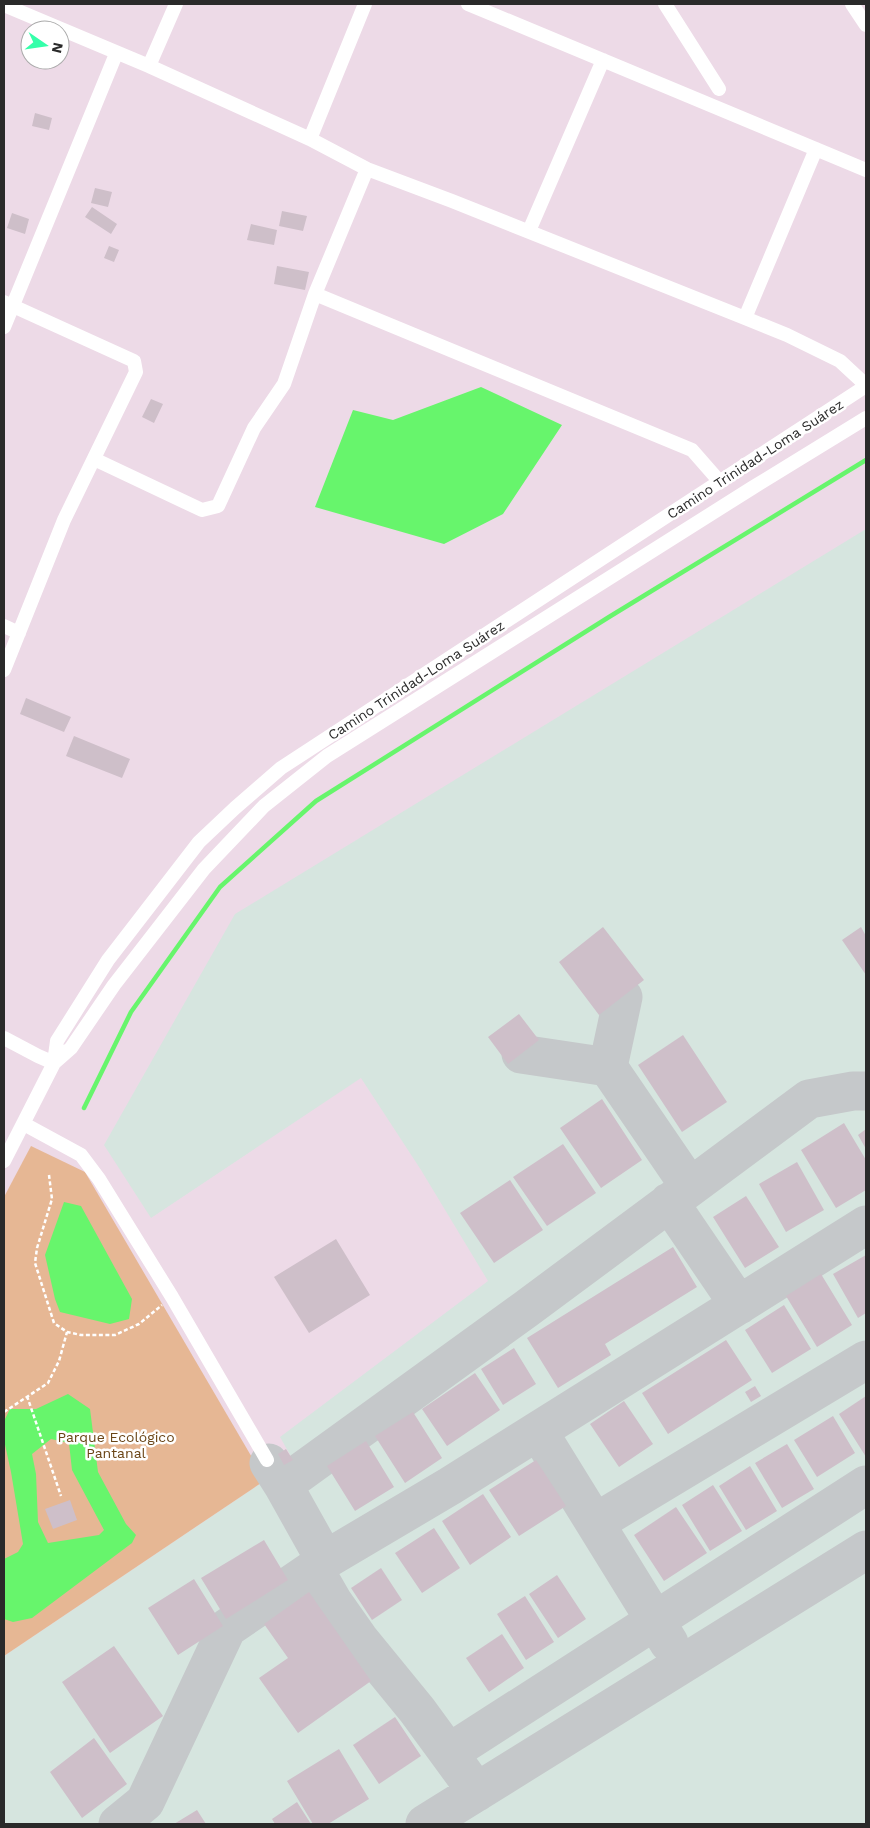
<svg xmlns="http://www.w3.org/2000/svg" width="870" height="1828" font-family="'Work Sans',sans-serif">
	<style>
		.airport { fill: #d6e5df }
		.green { fill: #e6b794 }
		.water { fill: #67f56c; fill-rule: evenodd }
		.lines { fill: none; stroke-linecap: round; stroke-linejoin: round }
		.stream { stroke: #67f56c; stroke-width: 4.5 }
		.taxiway { stroke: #c5c8ca; stroke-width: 39 }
		.building { fill: #cebfc9 }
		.path { stroke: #fff; stroke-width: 2.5; stroke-dasharray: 4 2.5; stroke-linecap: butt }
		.minor { stroke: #fff; stroke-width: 14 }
		.labels { text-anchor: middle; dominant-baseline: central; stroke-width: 5; stroke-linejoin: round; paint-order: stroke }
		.street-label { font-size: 14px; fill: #2a2a2a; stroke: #fff }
		.park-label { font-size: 14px; fill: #6a4516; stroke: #fff }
	</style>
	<rect width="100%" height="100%" fill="#eddae7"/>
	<!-- airport -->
	<path class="airport" d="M866,529V1824H4V1656L264,1481L257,1466L278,1454L284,1465L293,1460L280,1437L488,1281L421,1170L361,1078L151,1218L104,1145L235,914Z"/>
	<!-- green -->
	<path class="green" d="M31,1146L85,1172L257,1466L264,1481L4,1656V1197Z"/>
	<!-- water -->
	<path class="water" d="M481,387L562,425L503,514L444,544L315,507L353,410L393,420Z
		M64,1202L81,1206L132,1299L129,1319L110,1324L60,1312L55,1299L45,1255Z
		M68,1394L90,1409L98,1472L126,1524L136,1535L132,1543L32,1618L13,1622L4,1619V1559L18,1552L23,1544L11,1472L4,1440V1421L10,1409H36ZM51,1439L69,1443L72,1470L104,1530L99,1535L48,1543L38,1522L36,1474L32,1454Z"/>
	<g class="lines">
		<!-- stream -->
		<path class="stream" d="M84,1108L131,1012L220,887L316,801L609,617L866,460"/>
		<!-- taxiway -->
		<path class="taxiway" d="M623,997L608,1067L690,1187
			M521,1054L608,1067
			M669,1202L739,1305
			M538,1431L669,1643
			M269,1463L283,1485L325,1560
			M283,1485L526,1309L809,1099L853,1091H866
			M595,1523L866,1360
			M449,1753L866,1485
			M477,1792L417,1710L359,1639L333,1602L314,1569L325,1560L450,1486L866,1225
			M118,1824L145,1802L227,1628L314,1569
			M425,1824L866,1550"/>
	</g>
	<!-- building -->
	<path class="building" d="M35,113L52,118L49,130L32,126Z
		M95,188L112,192L108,207L91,203Z
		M92,207L117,224L111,234L85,217Z
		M282,211L307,216L303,231L279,226Z
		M12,213L29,219L25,234L7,228Z
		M251,224L277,230L274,245L247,240Z
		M109,246L119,250L114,262L104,258Z
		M277,266L309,272L305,290L274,284Z
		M151,399L163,404L154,423L142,417Z
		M26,698L71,717L64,732L20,714Z
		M74,736L130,759L122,778L66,756Z
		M603,927L644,980L599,1015L559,962Z
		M861,927L866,936V975L842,940Z
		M519,1014L539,1040L508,1064L488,1037Z
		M683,1035L727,1102L682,1132L638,1065Z
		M602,1099L642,1160L601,1188L560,1128Z
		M844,1123L866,1160V1190L836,1208L801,1150Z
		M866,1129V1149L858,1135Z
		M563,1144L596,1193L547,1226L513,1177Z
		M797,1162L824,1210L786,1232L759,1184Z
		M510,1180L543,1230L494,1263L460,1213Z
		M746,1196L779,1247L745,1268L713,1217Z
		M336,1239L370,1295L309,1333L274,1277Z
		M673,1247L697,1287L605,1344L611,1355L558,1388L527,1338Z
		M866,1255V1313L858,1318L833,1274Z
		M821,1274L852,1325L817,1347L786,1296Z
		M784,1305L811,1349L772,1373L745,1330Z
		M726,1340L752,1380L668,1434L642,1393Z
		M514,1348L536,1384L503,1405L481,1369Z
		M475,1373L500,1410L447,1446L422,1409Z
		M755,1386L761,1396L751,1402L745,1392Z
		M866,1396V1457L839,1414Z
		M624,1401L653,1444L619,1467L590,1424Z
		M413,1412L442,1458L405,1483L375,1436Z
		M833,1416L855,1453L817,1477L794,1440Z
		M366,1441L394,1487L355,1511L327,1466Z
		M787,1444L814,1489L782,1508L755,1463Z
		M286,1449L293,1460L284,1465L278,1454Z
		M536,1460L566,1506L519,1536L489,1490Z
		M750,1466L777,1511L746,1530L719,1486Z
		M713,1485L742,1531L710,1551L682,1505Z
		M483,1494L511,1537L470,1565L442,1521Z
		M70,1500L77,1520L53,1529L45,1509Z
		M676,1507L707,1553L664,1581L634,1535Z
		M434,1528L460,1568L422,1593L395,1553Z
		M264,1540L288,1580L226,1619L201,1578Z
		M381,1568L402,1600L372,1620L351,1588Z
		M557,1575L586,1619L558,1638L529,1594Z
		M194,1579L223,1626L178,1655L148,1608Z
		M309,1592L371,1681L298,1733L259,1678L288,1658L264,1624Z
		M525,1596L554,1642L526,1660L497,1614Z
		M502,1634L524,1668L489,1692L466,1658Z
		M114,1646L163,1716L110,1753L62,1682Z
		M395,1717L421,1756L379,1784L353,1745Z
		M94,1738L127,1784L82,1818L50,1772Z
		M339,1749L369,1799L328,1824H313L287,1781Z
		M297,1802L311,1824H275L272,1819Z
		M197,1810L206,1824H174Z"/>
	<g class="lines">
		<!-- path -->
		<path class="path" d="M49,1175L52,1199L37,1248L35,1263L54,1323L67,1332L81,1335H115L139,1324L162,1305
			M27,1396L61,1496
			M4,1412L48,1383L59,1361L67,1332"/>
		<!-- minor -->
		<path class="minor" d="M468,4L866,170
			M665,4L719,89
			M852,4L866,25
			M4,5L149,66L310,139L367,169L452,201L745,318L816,149
			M149,66L176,4
			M310,139L365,4
			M529,231L603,60
			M315,294L692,450L720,482
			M4,302L134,361L136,372L64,520L4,670
			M745,318L787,335L840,361L866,385
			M4,327L116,54
			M94,459L202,510L218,506L254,428L284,384L315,294L367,169
			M4,626L19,633
			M4,1038L38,1056L54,1063
			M54,1063L71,1048L114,985L204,869L264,806L327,756L752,488L866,418
			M24,1124L81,1155L99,1179L172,1297L267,1460
			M4,1161L54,1063L57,1041L108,960L199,842L235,808L281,768L866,386"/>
	</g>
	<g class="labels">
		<!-- street labels -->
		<g class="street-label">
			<text transform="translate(755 459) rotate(-33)">Camino Trinidad-Loma Suárez</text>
			<text transform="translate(416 680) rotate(-33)">Camino Trinidad-Loma Suárez</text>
		</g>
		<!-- park labels -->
		<g class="park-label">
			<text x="116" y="1437">Parque Ecológico<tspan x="116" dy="16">Pantanal</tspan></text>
		</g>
	</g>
	<!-- border -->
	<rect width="870" height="1828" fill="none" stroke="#2a2a2a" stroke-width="10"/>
	<!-- north arrow -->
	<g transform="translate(45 45) rotate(103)"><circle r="24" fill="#ffffff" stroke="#aaaaaa"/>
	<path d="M0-4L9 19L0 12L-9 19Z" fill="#35ffaa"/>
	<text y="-8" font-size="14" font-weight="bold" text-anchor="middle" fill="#2a2a2a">N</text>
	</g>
</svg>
